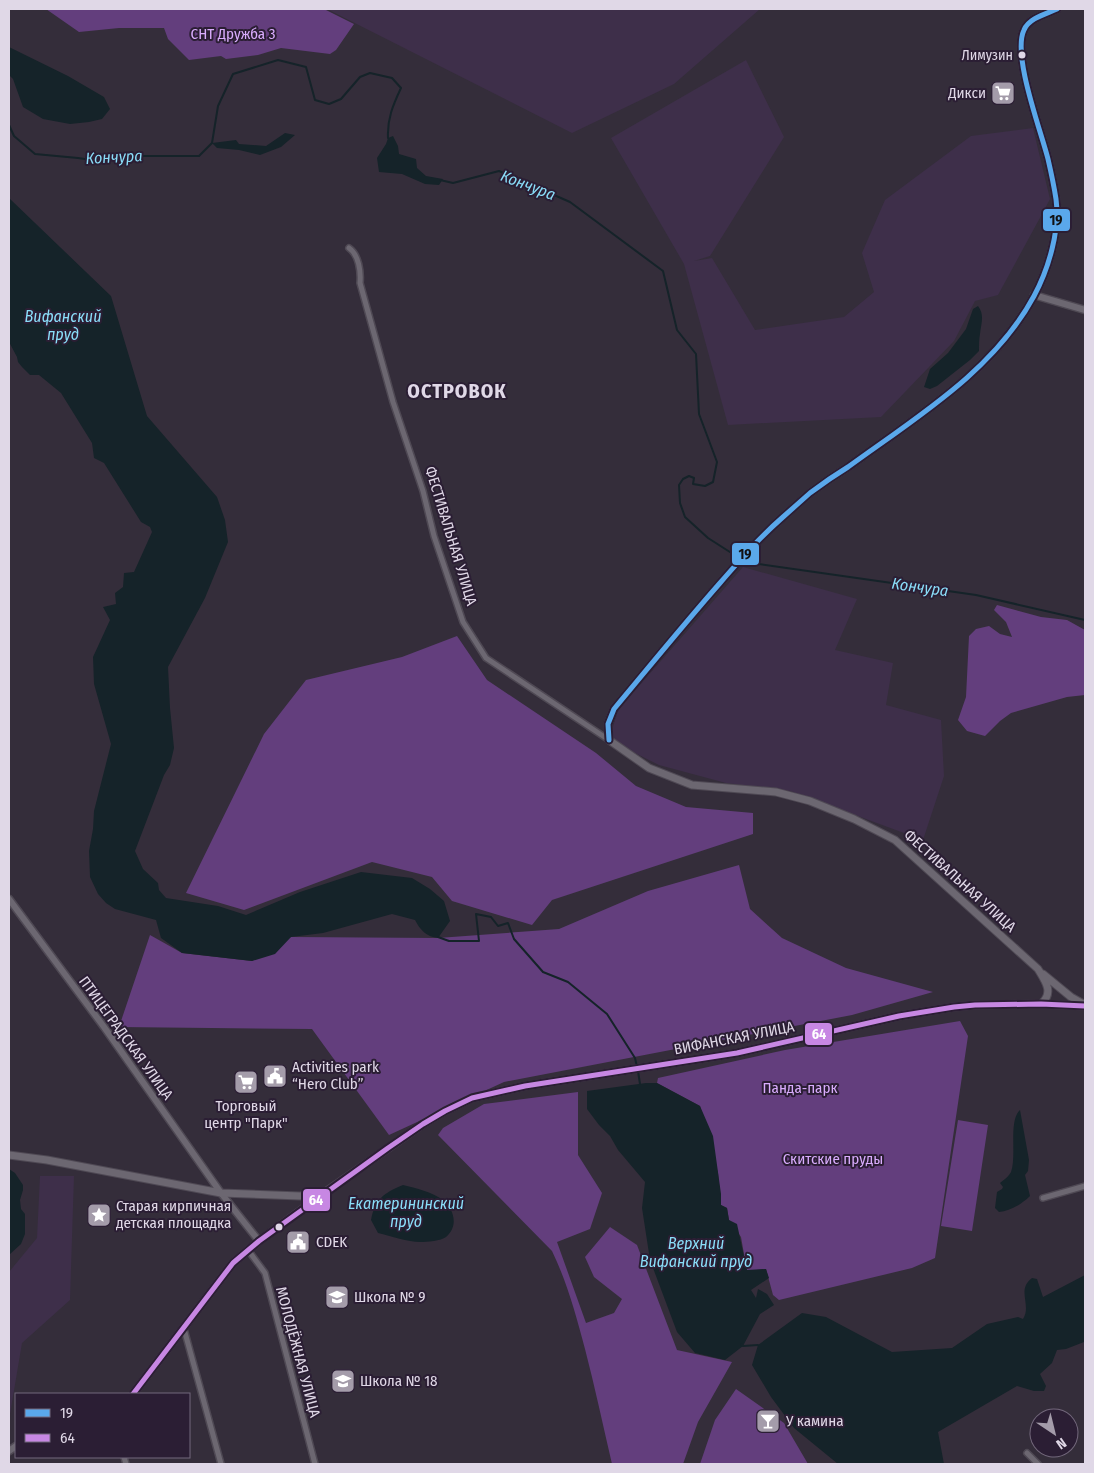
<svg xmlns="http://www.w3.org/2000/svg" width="1094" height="1473" font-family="'Fira Sans Condensed',sans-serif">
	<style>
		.built { fill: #3e2f4a }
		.green { fill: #633e7d }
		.water { fill: #152329 }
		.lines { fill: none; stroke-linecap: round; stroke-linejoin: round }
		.stream { stroke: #152329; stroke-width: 2 }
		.minor-casing { stroke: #4f4954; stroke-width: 8 }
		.tertiary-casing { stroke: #4f4954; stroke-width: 9 }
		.secondary-casing { stroke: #4f4954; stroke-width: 9 }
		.minor { stroke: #6c6771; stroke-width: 5 }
		.tertiary { stroke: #6c6771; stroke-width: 6 }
		.secondary { stroke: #6c6771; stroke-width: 7 }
		.bus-1-casing { stroke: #2b1e34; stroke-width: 9 }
		.bus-2-casing { stroke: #2b1e34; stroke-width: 9 }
		.bus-1 { stroke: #5aa8eb; stroke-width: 5 }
		.bus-2 { stroke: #c787e3; stroke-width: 5 }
		.bus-dot { fill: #e0d8e7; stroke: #2b1e34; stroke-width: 2 }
		.labels { text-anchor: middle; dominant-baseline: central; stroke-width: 4; stroke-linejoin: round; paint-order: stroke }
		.bus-label { font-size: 14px; fill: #e0d8e7; stroke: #2b1e34; text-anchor: end }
		.park-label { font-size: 15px; fill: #daadfe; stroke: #2b1e34 }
		.poi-label { font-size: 15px; fill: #e0d8e7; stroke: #2b1e34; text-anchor: start }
		.street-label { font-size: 15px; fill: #e0d8e7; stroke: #2b1e34 }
		.water-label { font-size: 16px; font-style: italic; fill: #8adef9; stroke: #2b1e34 }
		.district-label { font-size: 20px; font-weight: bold; letter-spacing: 1px; fill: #e0d8e7; stroke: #2b1e34 }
		.line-badge { stroke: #2b1e34; stroke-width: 2 }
		.badge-label { font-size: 14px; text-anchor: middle; font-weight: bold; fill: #fff }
		.pale-badge-label { font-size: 14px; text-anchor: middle; font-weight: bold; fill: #111 }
	</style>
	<rect width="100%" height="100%" fill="#342d3a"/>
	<!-- built -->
	<path class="built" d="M327,9H760L674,84L572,133Z
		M746,60L784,137L710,256L694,261L712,258L755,330L844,317L874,292L862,253L885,200L971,136L1033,128L1050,199L1042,214L998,295L975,301L954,341L881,417L728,425L684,264L611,138Z
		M743,567L857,599L835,650L893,663L886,705L941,720L944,776L923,840L790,791L726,783L659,765L609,740L618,710Z
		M40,1176H74L70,1300L22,1343L9,1420V1272L37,1238Z"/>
	<!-- green -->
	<path class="green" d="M46,9H324L354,24L336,50L330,54L281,48L258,55L226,59L221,56L189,60L168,39L164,28H119L79,32Z
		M997,605L1041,617L1067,620L1085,630V695L1067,697L1011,713L1000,721L985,736L967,731L958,720L966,697L969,636L976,629L989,626L1000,634L1012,637L1006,622L994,610Z
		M457,636L487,680L596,753L636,786L686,807L753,813V834L552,900L532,925L452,901L432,877L372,862L244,910L186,893L264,734L306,680L402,657Z
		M739,865L750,909L782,938L846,968L933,992L852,1015L504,1082L389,1135L312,1029L119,1027L150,935L182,953L252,961L291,937L438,938L559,929L648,891Z
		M960,1021L968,1036L935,1258L912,1268L779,1300L773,1295L766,1269L747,1271L741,1237L729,1220L727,1208L721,1205L718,1173L700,1106L657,1083L658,1078L785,1050Z
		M578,1092V1155L602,1193L590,1229L557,1242L586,1323L614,1313L622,1299L594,1277L585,1257L610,1227L637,1245L677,1350L732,1362L698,1422L683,1464H612C603,1426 595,1387 585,1349C576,1315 567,1282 552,1251L438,1135L443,1128L484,1104Z
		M958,1120L988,1125L972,1231L941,1226Z
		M736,1389L784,1423L808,1464H700L715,1420Z"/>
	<!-- water -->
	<path class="water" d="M9,47L68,76L104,97L110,109L102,119L89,122L70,124L43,119L23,107L13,79L9,75Z
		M285,133L295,135L281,147L260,155L239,150L217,148L212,143L236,140L239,144L266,146Z
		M393,136L398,146L399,154L416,159L417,168L426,176L443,179L439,185L425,184L402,174L379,172L377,158L386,144L388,138Z
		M9,198L111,296L147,416L217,497L225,520L228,542L205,598L168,667L170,708L174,748L170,765L164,775L135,851L143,869L158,883L159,890L166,898L218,906L246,915L300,892L361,872L412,878L430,889L444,901L450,921L438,938C427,937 420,930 415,920L392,914L323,933L291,937L275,954L252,961L182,953L161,938L156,920L115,909L106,903L98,894L90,877L89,851L93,829L94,811L111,744L94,684L93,657L110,620L103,607L116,604L115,593L123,587L124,573L134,572L152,532L150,527L141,522L104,463L94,458L92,443L61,393L39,375H30L22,367L18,362L17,357L9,342Z
		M978,306C985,315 981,324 980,334C979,339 979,345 979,351L970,360L937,386L930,389L924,387L930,369L948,353L966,329L973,309Z
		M646,1083H657L700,1106L713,1136L721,1194V1205L727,1208L729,1220L737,1224L747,1270L766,1269L769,1278L751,1290L756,1298L758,1289L767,1294L774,1305L760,1314L743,1346L725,1360L695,1353L677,1332L650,1260L642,1208L645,1182L618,1150L610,1136L599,1125L587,1109V1091Z
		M1020,1110L1029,1160L1028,1171L1025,1175L1030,1196C1022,1204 1010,1211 999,1212L995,1208L997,1192L1002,1189L1003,1187L1000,1183C1004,1180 1009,1176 1011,1172C1017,1156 1008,1121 1020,1110Z
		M9,1169L15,1173L23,1185V1190L20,1200L21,1209L25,1214V1234L21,1244L9,1255Z
		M403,1185C416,1188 432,1192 443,1200C454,1209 459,1226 446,1237C441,1241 427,1242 420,1242C408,1242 391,1236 378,1233L371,1220C375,1200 383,1193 403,1185Z
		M1085,1275V1340L1084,1342L1066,1349L1057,1350L1052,1363L1040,1374L1046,1386L1044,1391H1034L1017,1386L938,1432L944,1464H838L794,1428L771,1397L752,1365L758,1345L802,1313L826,1317L892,1352L952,1348L987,1324L1018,1317L1023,1319C1032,1305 1016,1290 1032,1278L1037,1279L1043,1297Z"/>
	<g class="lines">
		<!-- stream -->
		<path class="stream" d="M9,125L14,136L35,154L78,158L99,161L136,156H199L212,143L218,106L233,74L278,60L306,67L315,100L329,104L341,99L360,77L370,73L392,78L401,88C393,105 387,119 388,138
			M440,180L453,183L499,171L570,202L663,271L677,330L696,354L699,414L717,462L713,482L705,486L693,484L694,478L689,476L683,479L679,485L680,503L685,517L708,538L733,554
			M752,563L976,595L1085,620
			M438,937L449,941H479L476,914L491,917L498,926L508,923L514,939L543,972L568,982L607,1014L635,1058L637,1067
			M638,1071L640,1084
			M741,1344L743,1346L758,1345"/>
		<!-- minor casing -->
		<g class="minor-casing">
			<path id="minor" d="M349,248C359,255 361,272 360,283L393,402L423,491L434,536L463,622L486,658L609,740
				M1043,1198L1085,1186
				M248,1250L265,1273L315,1464
				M184,1329L221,1464
				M1027,1453L1038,1464
				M124,1457L126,1464"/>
		</g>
		<!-- tertiary casing -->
		<g class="tertiary-casing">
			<path id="tertiary" d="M1034,295L1085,310
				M9,899L104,1027L221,1193L259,1241
				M133,1394L233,1263L259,1241L324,1193
				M9,1451L16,1446"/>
		</g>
		<!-- secondary casing -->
		<g class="secondary-casing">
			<path id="secondary" d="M1043,974L1071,997L1085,1005
				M1041,1004C1054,993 1046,982 1038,969L895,840L854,819L810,801L776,792L692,785L649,768L609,740L608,724L614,709C649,667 684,624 720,583C740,560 760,537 783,517C792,509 801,501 810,493C822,484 835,475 848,467C915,418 994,371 1034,296C1049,268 1060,230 1056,199C1054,186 1051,172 1048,159C1041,131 1012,55 1024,30C1029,18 1046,14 1057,9
				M9,1155L47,1160L221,1193L300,1196L324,1193L423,1124L445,1111L472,1098L525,1086L737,1053L899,1016L954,1007L975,1005L1041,1004L1085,1006"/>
		</g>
		<!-- minor -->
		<use href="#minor" class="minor"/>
		<!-- tertiary -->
		<use href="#tertiary" class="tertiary"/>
		<!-- secondary -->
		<use href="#secondary" class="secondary"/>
		<!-- bus-1 casing -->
		<g class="bus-1-casing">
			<path id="bus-1" d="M609,740L608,724L614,709C649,667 684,624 720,583C740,560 760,537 783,517C792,509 801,501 810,493C822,484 835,475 848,467C915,418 994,371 1034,296C1049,268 1060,230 1056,199C1054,186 1051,172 1048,159C1041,131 1012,55 1024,30C1029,18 1046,14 1057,9"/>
		</g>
		<!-- bus-2 casing -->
		<g class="bus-2-casing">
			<path id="bus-2" d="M133,1394L233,1263L259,1241L388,1148L423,1124L445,1111L472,1098L525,1086L737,1053L899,1016L954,1007L975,1005L1041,1004L1085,1006"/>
		</g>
		<!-- bus-1 -->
		<use href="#bus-1" class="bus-1"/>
		<!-- bus-2 -->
		<use href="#bus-2" class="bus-2"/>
	</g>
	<!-- icons -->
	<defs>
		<g id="supermarket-square" transform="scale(1.25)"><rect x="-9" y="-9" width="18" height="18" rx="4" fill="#a49caa" stroke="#2b1e34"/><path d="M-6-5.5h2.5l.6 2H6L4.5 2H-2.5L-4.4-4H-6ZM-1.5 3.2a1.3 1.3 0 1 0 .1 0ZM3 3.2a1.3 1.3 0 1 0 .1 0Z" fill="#fff"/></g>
		<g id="civic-square" transform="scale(1.25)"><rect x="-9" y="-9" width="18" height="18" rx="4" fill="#a49caa" stroke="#2b1e34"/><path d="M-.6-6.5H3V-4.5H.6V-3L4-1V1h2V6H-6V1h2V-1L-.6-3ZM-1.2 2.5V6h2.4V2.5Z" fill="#fff"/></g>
		<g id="sight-square" transform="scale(1.25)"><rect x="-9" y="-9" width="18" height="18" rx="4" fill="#a49caa" stroke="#2b1e34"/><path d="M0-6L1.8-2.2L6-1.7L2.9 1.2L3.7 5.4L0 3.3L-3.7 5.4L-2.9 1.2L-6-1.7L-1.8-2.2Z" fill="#fff"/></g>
		<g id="school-square" transform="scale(1.25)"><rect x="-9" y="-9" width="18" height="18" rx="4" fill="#a49caa" stroke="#2b1e34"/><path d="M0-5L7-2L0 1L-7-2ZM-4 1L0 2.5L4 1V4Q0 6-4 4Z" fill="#fff"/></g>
		<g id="bar-square" transform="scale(1.25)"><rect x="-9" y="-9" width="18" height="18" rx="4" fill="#a49caa" stroke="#2b1e34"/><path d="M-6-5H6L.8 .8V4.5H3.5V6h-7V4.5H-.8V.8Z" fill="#fff"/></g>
	</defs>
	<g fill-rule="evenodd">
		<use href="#supermarket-square" x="1003" y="93"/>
		<use href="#civic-square" x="275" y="1076"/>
		<use href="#supermarket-square" x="246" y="1082"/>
		<use href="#sight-square" x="99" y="1215"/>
		<use href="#civic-square" x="298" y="1242"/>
		<use href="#school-square" x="337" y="1297"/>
		<use href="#school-square" x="343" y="1381"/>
		<use href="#bar-square" x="768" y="1421"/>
	</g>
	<!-- markers -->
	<g class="bus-dot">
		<circle cx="1022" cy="55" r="4.5"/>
		<circle cx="279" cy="1227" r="4.5"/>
	</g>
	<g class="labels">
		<!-- bus labels -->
		<g class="bus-label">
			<text x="1013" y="55">Лимузин</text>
		</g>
		<!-- park labels -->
		<g class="park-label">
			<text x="233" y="34">СНТ Дружба 3</text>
			<text x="800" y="1088">Панда-парк</text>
			<text x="833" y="1159">Скитские пруды</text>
		</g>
		<!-- poi labels -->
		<g class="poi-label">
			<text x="986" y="93" text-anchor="end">Дикси</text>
			<text x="292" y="1067">Activities park<tspan x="292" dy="17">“Hero Club”</tspan></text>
			<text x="246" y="1106" text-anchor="middle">Торговый<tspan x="246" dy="17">центр "Парк"</tspan></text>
			<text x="116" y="1206">Старая кирпичная<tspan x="116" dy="17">детская площадка</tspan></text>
			<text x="316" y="1242">CDEK</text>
			<text x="354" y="1297">Школа № 9</text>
			<text x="360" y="1381">Школа № 18</text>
			<text x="786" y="1421">У камина</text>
		</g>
		<!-- street labels -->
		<g class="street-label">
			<text transform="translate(451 536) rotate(73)">ФЕСТИВАЛЬНАЯ УЛИЦА</text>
			<text transform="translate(960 881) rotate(42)">ФЕСТИВАЛЬНАЯ УЛИЦА</text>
			<text transform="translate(126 1038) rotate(54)">ПТИЦЕГРАДСКАЯ УЛИЦА</text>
			<text transform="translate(734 1038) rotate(-11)">ВИФАНСКАЯ УЛИЦА</text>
			<text transform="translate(298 1352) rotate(75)">МОЛОДЁЖНАЯ УЛИЦА</text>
		</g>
		<!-- water labels -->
		<g class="water-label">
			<text transform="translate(114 157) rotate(-3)">Кончура</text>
			<text transform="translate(528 185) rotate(21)">Кончура</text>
			<text x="63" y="316">Вифанский<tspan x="63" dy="18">пруд</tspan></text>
			<text transform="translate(920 587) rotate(8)">Кончура</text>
			<text x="406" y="1203">Екатерининский<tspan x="406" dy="18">пруд</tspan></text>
			<text x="696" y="1243">Верхний<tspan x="696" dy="18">Вифанский пруд</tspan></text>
		</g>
		<!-- district labels -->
		<g class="district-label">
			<text x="457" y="391">ОСТРОВОК</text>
		</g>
	</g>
	<g class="line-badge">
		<rect x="1042" y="208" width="29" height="24" rx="5" fill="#5aa8eb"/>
		<rect x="731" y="542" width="29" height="24" rx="5" fill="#5aa8eb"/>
		<rect x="804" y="1022" width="29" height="24" rx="5" fill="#c787e3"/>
		<rect x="302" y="1188" width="29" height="24" rx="5" fill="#c787e3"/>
	</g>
	<g class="badge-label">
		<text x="819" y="1039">64</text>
		<text x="316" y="1205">64</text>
	</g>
	<g class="pale-badge-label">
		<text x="1056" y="225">19</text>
		<text x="745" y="559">19</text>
	</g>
	<!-- border -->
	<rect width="1094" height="1473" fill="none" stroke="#e0d8e7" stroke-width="20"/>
	<!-- legend -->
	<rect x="15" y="1393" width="175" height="65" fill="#2b1e34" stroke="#73687c"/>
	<rect x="25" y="1409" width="25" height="8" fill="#5aa8eb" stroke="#73687c"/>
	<text x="60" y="1418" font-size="15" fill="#e0d8e7">19</text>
	<rect x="25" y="1434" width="25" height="8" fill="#c787e3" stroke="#73687c"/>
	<text x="60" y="1443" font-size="15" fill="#e0d8e7">64</text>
	<!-- north arrow -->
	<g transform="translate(1054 1433) rotate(145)"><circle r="24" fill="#2b1e34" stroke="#73687c"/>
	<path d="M0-4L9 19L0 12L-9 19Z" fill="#a49caa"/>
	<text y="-8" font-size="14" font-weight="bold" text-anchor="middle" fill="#e0d8e7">N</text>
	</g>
</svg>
